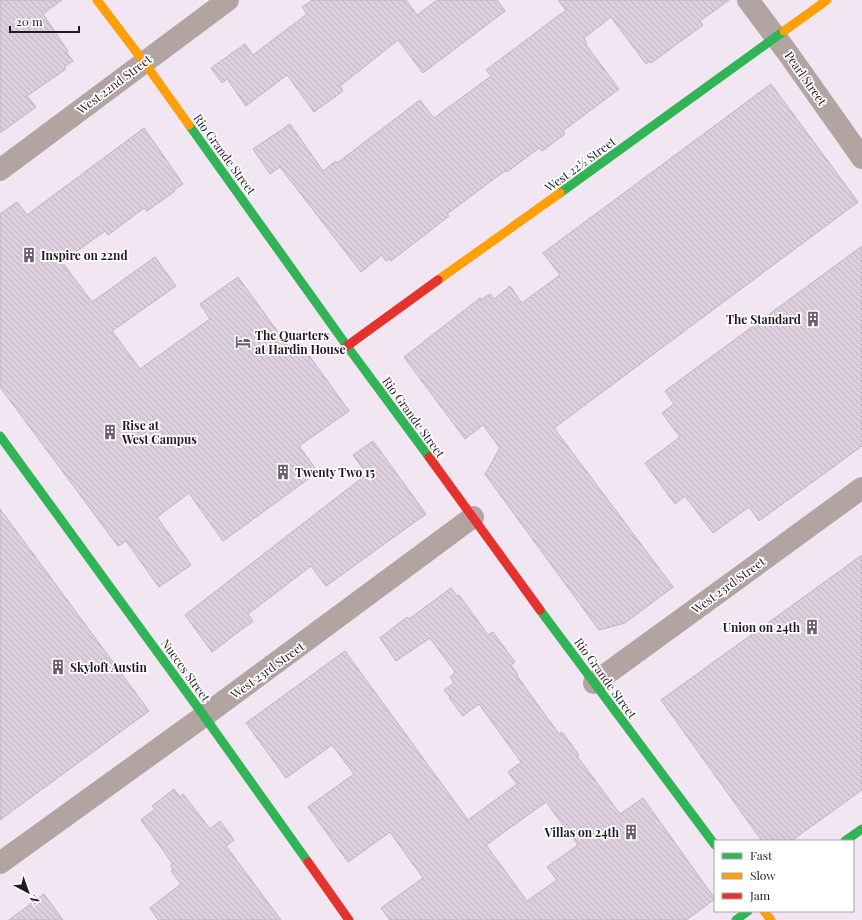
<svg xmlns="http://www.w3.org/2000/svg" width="862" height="920" font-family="'Playfair Display',serif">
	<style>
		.building { fill: url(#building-back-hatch); stroke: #beb4be; fill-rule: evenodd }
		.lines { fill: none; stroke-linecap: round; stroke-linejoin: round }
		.street { stroke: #b2a5a1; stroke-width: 22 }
		.fast { stroke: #30b455; stroke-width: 9 }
		.slow { stroke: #ff9f0a; stroke-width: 9 }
		.jam { stroke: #e5322d; stroke-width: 9 }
		.labels { text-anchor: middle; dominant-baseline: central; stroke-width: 3.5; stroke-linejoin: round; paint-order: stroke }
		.street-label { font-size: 12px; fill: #221a22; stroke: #fff }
		.poi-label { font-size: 12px; font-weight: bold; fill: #221a22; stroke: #fff; text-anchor: start }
	</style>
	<defs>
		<pattern id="building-back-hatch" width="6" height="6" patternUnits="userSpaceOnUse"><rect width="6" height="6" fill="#ddcfdd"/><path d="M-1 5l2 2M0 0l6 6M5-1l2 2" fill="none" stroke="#bdb1bd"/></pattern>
	</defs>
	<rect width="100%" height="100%" fill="#f2e6f2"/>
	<!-- building -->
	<path class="building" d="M0,0H62L43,14L68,51L66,52L73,61L64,67L66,69L27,96L36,107L0,133Z
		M312,0H406L417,15L437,0H497L505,11L423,73L398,40L340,86L343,91L314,112L287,75L246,106L227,79L222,83L211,68L245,44L253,55L307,14L302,7Z
		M558,0H729L700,21L703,25L651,63L650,61L646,64L611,17L584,38L587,44L586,45L619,89L563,131L565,134L542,151L539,148L507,172L506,170L447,214L449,216L391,261L389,259L386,261L382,255L361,272L280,167L270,174L253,149L290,124L323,171L336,161L337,163L420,100L434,118L491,76L486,70L566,10Z
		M771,84L858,202L554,428L673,587L625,623L599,630L485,474L500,448L483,425L465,439L404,357L480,298L481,300L490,294L494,299L510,286L522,303L560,275L543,253Z
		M144,128L183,184L174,190L175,191L147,211L144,208L108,235L105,231L62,262L92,302L155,257L176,286L112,331L140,369L210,319L200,304L238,277L291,350L300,343L349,411L299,446L318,472L223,541L189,493L157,517L191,565L159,587L126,541L118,546L0,387V214L17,202L27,215Z
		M862,246V446L759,521L749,507L713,533L685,496L675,504L645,463L680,437L662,413L674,404L665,391Z
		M373,441L426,514L326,586L311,566L248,614L253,621L212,652L185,615L367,474L353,455Z
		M0,509L149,711L0,820Z
		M862,555V790L791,841H762L661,700Z
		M451,588L457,596L459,595L488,635L493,632L515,662L511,665L518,675L517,676L559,734L562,732L579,755L577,756L620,814L643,798L715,899L686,920H390L381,908L423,878L390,832L348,862L308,807L354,774L332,745L286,778L246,723L345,651L468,820L517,784L508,772L521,762L479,704L463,716L449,698L450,697L444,690L454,683L450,677L455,672L430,638L396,661L380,638L407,617L409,619ZM546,802L578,845L547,867L557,880L527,901L486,845Z
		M174,789L180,797L183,794L210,829L220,821L234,840L226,846L281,920H158L150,908L181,884L171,871L173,869L170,866L173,864L141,820L155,809L152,806Z
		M44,894L63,920H9Z"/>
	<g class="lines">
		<!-- street -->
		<path class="street" d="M748,0L787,52L862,158
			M0,170L228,0
			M594,683L862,488
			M0,863L204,716L473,517"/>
		<!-- fast -->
		<path class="fast" d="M189,125L347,346L429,457
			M560,193L784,31
			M0,436L204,716L308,862
			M540,610L715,845
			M845,841L862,829
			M736,920L748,911"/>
		<!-- slow -->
		<path class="slow" d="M97,0L144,62L189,125
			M784,31L827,0
			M438,280L560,193
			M764,911L771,920"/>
		<!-- jam -->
		<path class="jam" d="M347,346L438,280
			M429,457L540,610
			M308,862L349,920"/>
	</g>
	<!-- icons -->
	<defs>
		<g id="building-bare" transform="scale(1.2)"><path d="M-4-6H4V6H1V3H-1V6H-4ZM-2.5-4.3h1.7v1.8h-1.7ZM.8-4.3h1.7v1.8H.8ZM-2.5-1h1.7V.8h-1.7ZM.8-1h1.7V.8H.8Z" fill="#6b616b" stroke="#fff" stroke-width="2.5" paint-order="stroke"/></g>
		<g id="hotel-bare" transform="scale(1.2)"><path d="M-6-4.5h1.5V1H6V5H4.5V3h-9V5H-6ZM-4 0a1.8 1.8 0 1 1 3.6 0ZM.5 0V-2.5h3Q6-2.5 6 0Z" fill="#6b616b" stroke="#fff" stroke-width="2.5" paint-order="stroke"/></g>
	</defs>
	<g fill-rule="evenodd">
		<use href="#building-bare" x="29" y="255"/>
		<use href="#building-bare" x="813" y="319"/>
		<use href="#hotel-bare" x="243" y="342"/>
		<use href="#building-bare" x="110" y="432"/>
		<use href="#building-bare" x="283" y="472"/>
		<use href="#building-bare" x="812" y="627"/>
		<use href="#building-bare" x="58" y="667"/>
		<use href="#building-bare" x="631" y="832"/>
	</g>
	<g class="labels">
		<!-- street labels -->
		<g class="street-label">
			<text transform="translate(806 78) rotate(55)">Pearl Street</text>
			<text transform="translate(114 84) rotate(-37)">West 22nd Street</text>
			<text transform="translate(225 154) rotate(54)">Rio Grande Street</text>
			<text transform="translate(580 164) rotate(-36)">West 22½ Street</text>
			<text transform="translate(414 417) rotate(54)">Rio Grande Street</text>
			<text transform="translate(728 585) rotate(-36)">West 23rd Street</text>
			<text transform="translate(186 670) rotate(54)">Nueces Street</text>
			<text transform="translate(267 670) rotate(-36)">West 23rd Street</text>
			<text transform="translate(606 678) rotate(54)">Rio Grande Street</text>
		</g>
		<!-- poi labels -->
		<g class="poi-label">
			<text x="41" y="255">Inspire on 22nd</text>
			<text x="801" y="319" text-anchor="end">The Standard</text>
			<text x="255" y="335">The Quarters<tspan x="255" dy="14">at Hardin House</tspan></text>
			<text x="122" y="425">Rise at<tspan x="122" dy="14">West Campus</tspan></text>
			<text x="295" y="472">Twenty Two 15</text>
			<text x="800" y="627" text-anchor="end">Union on 24th</text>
			<text x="70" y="667">Skyloft Austin</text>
			<text x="619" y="832" text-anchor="end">Villas on 24th</text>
		</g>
	</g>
	<!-- legend -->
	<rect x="714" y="840" width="140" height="72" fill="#ffffff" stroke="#a7a3a7"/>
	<rect x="722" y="853" width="20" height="6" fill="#30b455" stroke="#a7a3a7"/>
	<text x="750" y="860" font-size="12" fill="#221a22">Fast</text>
	<rect x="722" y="873" width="20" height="6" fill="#ff9f0a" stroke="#a7a3a7"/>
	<text x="750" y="880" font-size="12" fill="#221a22">Slow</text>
	<rect x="722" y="893" width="20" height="6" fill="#e5322d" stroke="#a7a3a7"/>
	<text x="750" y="900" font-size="12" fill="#221a22">Jam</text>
	<!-- north arrow -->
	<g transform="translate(28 892) rotate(139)" stroke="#ffffff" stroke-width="3" paint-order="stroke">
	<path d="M0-3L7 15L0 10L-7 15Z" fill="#221a22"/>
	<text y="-6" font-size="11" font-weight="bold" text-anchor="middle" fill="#221a22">N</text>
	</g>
	<!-- scale -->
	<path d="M10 26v6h69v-6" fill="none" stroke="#221a22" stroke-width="2"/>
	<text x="16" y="26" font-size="12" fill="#221a22" stroke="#ffffff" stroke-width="3" paint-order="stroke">20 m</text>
</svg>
